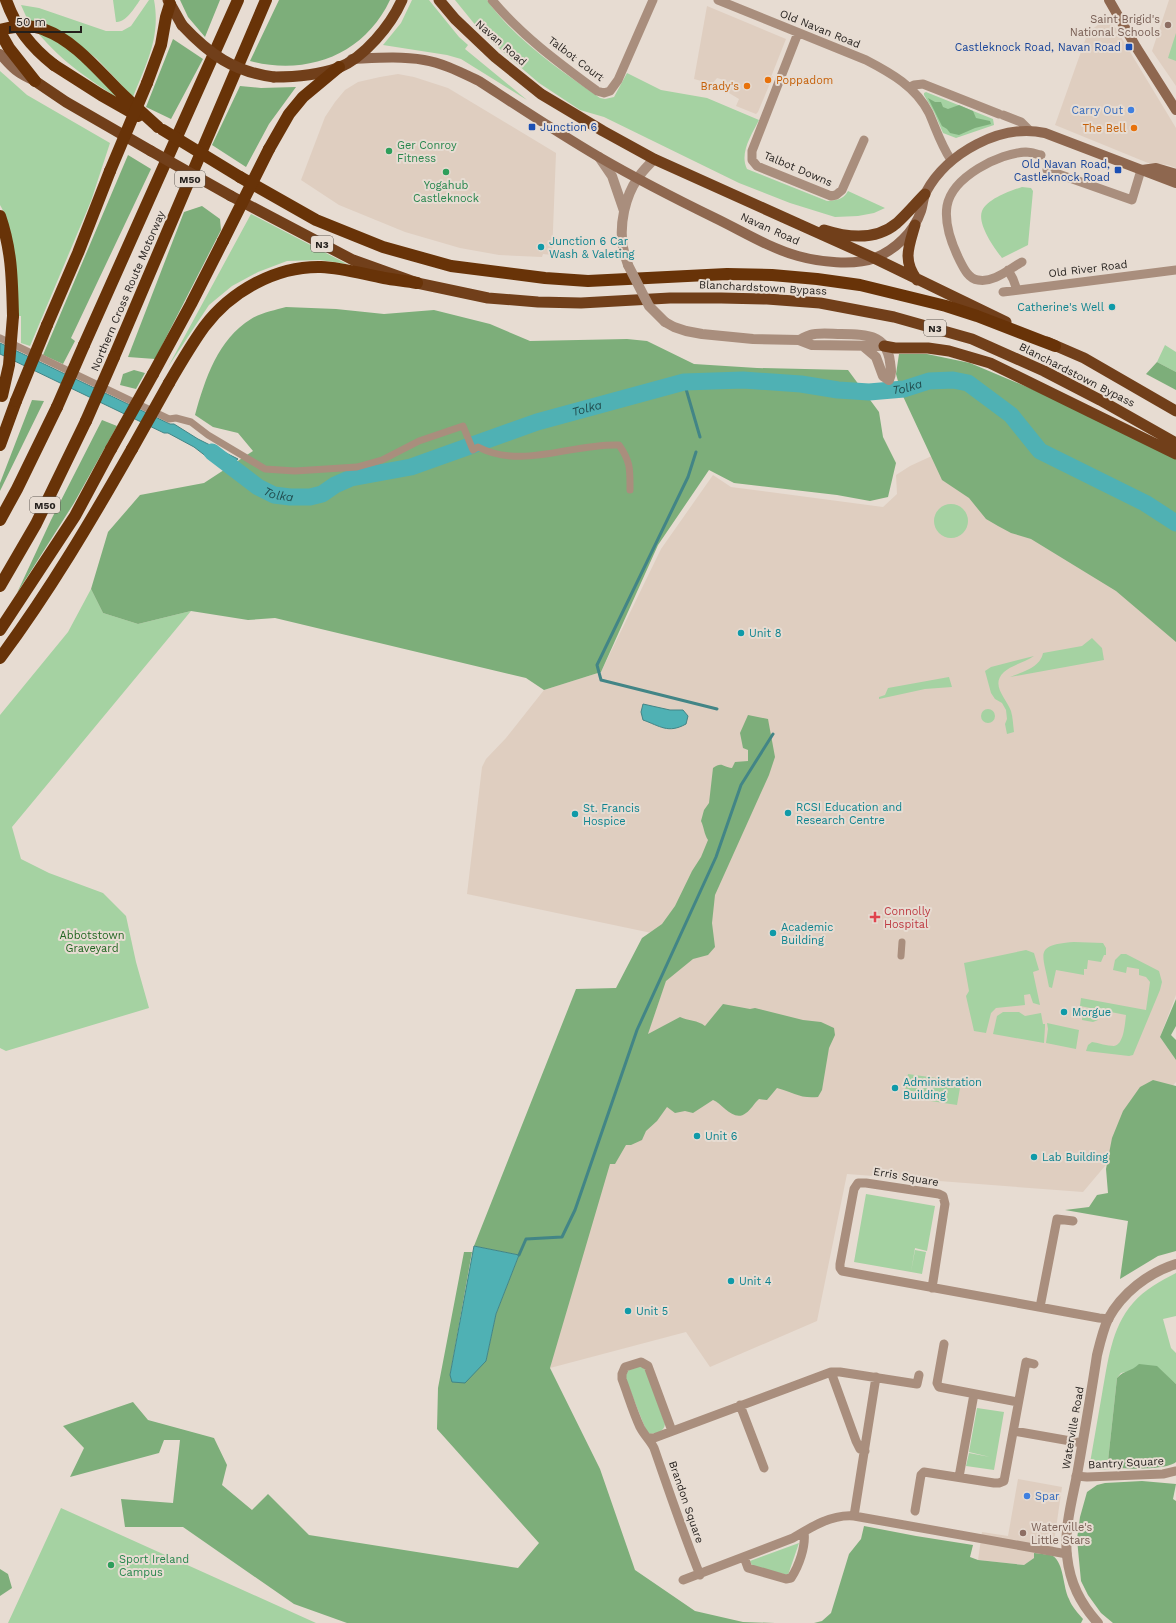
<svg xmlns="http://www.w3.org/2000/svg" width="1176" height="1623" font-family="'Work Sans',sans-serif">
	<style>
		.built { fill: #dfcec0 }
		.green { fill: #a5d2a2 }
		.forest { fill: #7dae7a }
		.water { fill: #4fb1b4; stroke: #428586 }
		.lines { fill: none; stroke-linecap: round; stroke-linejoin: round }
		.stream { stroke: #428586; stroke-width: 3 }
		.river { stroke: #4fb1b4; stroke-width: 17 }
		.pedestrian { stroke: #a98e7d; stroke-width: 7 }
		.minor { stroke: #a98e7d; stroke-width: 9 }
		.tertiary { stroke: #a98e7d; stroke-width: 10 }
		.secondary { stroke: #8e674f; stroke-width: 10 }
		.trunk { stroke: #713f1a; stroke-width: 11 }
		.motorway { stroke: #683308; stroke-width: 12 }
		.tertiary-bridge { stroke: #a98e7d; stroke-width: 10 }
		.trunk-bridge { stroke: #713f1a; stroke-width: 11 }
		.motorway-bridge { stroke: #683308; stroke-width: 12 }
		.education-dot { fill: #8d6e63; stroke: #e7dcd2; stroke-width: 1.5 }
		.transit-dot { fill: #1a4fb4; stroke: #e7dcd2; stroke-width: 1.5 }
		.food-dot { fill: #e8710a; stroke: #e7dcd2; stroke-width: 1.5 }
		.shop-dot { fill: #3f7fe0; stroke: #e7dcd2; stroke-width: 1.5 }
		.leisure-dot { fill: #2e9e5b; stroke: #e7dcd2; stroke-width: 1.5 }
		.culture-dot { fill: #0f9aa8; stroke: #e7dcd2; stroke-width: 1.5 }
		.health-dot { fill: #e0444e; stroke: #e7dcd2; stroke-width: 1.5 }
		.labels { text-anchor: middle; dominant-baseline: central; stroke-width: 4; stroke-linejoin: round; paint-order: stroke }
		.shield { fill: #e7dcd2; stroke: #5e5853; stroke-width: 1 }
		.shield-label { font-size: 10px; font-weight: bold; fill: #231f1c }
		.education-label { font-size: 11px; fill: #785e54; stroke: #e7dcd2; text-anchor: end }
		.street-label { font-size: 11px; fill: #231f1c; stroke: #e7dcd2 }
		.transit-label { font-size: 11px; fill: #164399; stroke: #e7dcd2; text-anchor: end }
		.food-label { font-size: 11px; fill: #c56008; stroke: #e7dcd2; text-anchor: end }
		.shop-label { font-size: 11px; fill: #366cbe; stroke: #e7dcd2; text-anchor: end }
		.leisure-label { font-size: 11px; fill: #27864d; stroke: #e7dcd2; text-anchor: start }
		.culture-label { font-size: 11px; fill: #0d838f; stroke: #e7dcd2; text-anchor: start }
		.health-label { font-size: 11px; fill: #be3a42; stroke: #e7dcd2; text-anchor: start }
		.park-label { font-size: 11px; fill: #262; stroke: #e7dcd2 }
		.water-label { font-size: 12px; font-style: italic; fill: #214d4f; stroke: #e7dcd2 }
	</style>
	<rect width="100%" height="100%" fill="#e7dcd2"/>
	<!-- built -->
	<path class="built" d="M1169,0H1176V86L1152,51Z
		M707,6L786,39L771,77L773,76L758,112L756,114L736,106L739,99L724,90L727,81L717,78L712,84L694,79Z
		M1109,17L1176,128V168L1168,165L1148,163L1055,125L1088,32Z
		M398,74L414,77L448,88L556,153L552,255L543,254L542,257L499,255L460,248L405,232L339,205L301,180L325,117L335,102L345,90L358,82L380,77Z
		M936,454L1176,622V995L1160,1037L1176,1060V1082L1083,1192L847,1174L817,1321L710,1367L686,1332L550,1368L561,1289L680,939L467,894L482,767L486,759L506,738L544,690L601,672L661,549L713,475L731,487L883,507L897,494L896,475L910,466Z
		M1018,1479L1062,1487L1052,1556L1034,1558L1024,1565L978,1560L982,1532L1008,1536Z"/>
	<!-- green -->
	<path class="green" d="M113,0H140C135,7 126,23 116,22Z
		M149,0H154C161,37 146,64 133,97L97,59L67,35L29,23L21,5L39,8L106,31H122L131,26Z
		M412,0H429L459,37L468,45L465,49L527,100L461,59L447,55L383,45L401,23Z
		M455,0H487C515,40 560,70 600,98L605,99L614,97L627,73L661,90L707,98L759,120C752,134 739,153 747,169L827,201C837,200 843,200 848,191L885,208L874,213L858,216L835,217L790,203L739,183L604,117L580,110L539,83L511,59L481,32Z
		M37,32L58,41L80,58L126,103C91,81 64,64 37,32Z
		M1176,33V61L1168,58Z
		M0,71L27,95L110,143L91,201L30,346L21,343V316H16L5,214L0,205Z
		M926,92L993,119L994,125L956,138L943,133L934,112L924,95V93Z
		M1022,187L1031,188L1033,191L1028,245L1002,258C994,248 977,224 982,211C987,199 1010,191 1022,187Z
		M251,214L347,264L320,260L287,261L258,272L232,286L209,305L168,367Z
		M1165,345L1176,352V372L1157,362Z
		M934 521a17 17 0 1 1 34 0a17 17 0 1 1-34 0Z
		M91,589L103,613L138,624L191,611L12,827L21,859L49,873L103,893L126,916L136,962L149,1008L6,1051L0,1048V715L68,632Z
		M1092,638L1102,648L1104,660L1010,677C1022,672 1040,668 1043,653L1082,646Z
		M1034,656C1025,662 1010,666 1004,672C990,685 1006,698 1011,711C1013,718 1013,725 1014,732L1007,734L1005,724L1007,719L1006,710L1002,703L995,699L991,693L985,671L991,667Z
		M949,677L952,687L925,689L879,699V697L885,695L888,688Z
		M981 716a7 7 0 1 1 14 0a7 7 0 1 1-14 0Z
		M1074,942L1103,943L1106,948V955H1104L1101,962L1088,960L1087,969H1084V975L1056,970L1052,988L1049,987C1043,953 1033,945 1074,942Z
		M1026,950L1034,953L1039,970L1033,972L1040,1005L1033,1003L1030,994L1024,995L1025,1005L996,1008L991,1013L986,1033L974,1031L966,996L969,991L964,963Z
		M1121,954H1126L1159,971L1162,982L1160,990L1133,1055L1129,1056L1086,1051L1088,1045L1092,1042C1099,1043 1107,1046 1114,1046C1124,1045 1125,1023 1126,1015L1080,1006L1081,998L1146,1010L1150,982L1146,977L1139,975V969L1127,967L1126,973L1113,970L1115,960Z
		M1083,1008L1100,1011L1098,1020L1093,1022L1082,1020Z
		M1003,1012H1019L1025,1016L1041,1013L1043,1024H1045V1027L1044,1043L993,1034L997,1016Z
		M1047,1023L1079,1030L1076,1049L1046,1043L1048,1029Z
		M908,1074L957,1081L956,1087L960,1088L957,1105L904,1097Z
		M866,1194L935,1206L927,1251L915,1248L911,1272L854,1262Z
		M915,1250L926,1252L922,1274L911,1272Z
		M1176,1273V1316L1163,1319L1171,1348L1176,1353V1384L1156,1366L1121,1373L1117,1378L1108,1461L1114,1468C1106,1470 1095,1472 1090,1463C1094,1440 1098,1417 1102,1394C1108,1362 1111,1328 1133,1303C1145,1289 1161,1281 1176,1273Z
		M640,1366L646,1370L665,1424C664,1432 657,1433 650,1434L646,1430L626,1380V1375L629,1369Z
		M977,1408L1004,1412L994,1470L966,1466L969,1453L990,1457L969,1452Z
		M61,1508L316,1623H8Z
		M799,1543L788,1575L753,1567L750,1561Z"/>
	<!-- forest -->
	<path class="forest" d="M180,0H220L205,37L188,17Z
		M279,0H390C364,55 307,76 250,61Z
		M173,39L203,59L171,119L146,107Z
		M240,86L261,88L296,87L269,124L246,167L212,145Z
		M928,98L935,102H941L943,107L948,109L959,105L973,111L976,118L990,121L991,124L975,128L959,135L950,133L947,129L942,126Z
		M128,155L151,169L71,338L75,341L63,364L43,355Z
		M202,206L220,219L221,230L155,359L128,357L184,212Z
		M286,307L336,309L384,314L434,310L490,324L530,341L627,339L647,341L694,364L757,368L848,370L879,412L883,437L896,463L888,497L870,501L837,495L734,483L709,470L658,545L601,672L544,690L526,678L275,618L248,620L191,611L138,624L103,613L91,589L108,532L140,495L204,483L253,451L238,433L213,427L195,415C205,379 218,339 251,319C261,313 275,310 286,307Z
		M899,354H927L970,363L1046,395L1176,459V642L1116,591L1031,539L1011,533L998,526L986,519L969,498L942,480L901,392L896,374Z
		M1157,362L1176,372V390L1146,374Z
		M134,370L145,373L136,389L120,385L123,374Z
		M32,400L44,401L0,491V483Z
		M102,420L117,426L74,503L17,593L51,520Z
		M748,715L768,719L775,757L769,775L715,895L712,923L715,947L708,955L693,959L666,981L648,1034L680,1017C688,1021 698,1020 705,1026L723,1004L750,1009L755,1008L803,1020L821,1022L834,1028L835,1035L829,1048L822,1090L818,1097C800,1099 793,1092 777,1088L767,1100L759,1099C754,1103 751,1110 746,1113C734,1123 723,1104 713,1100L693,1113L685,1111L675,1113L667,1107L657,1121L646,1131L642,1140L631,1145H626L615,1164H610L550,1368L600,1469L635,1570L695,1611L743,1622L775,1623H347L294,1604L183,1527H125L121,1499L173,1503L180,1440H164L159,1453L70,1477L84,1448L63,1426L133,1402L148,1420L214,1438L227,1465L222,1485L252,1510L268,1494L309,1535L518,1568L539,1543L437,1429L438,1388L464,1252H472L450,1375L486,1361L496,1314L519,1255L474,1246L576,989L616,988L642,938L662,924L675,906L692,871L701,857L708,840C704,834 704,827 701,821L704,810L709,803L713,768C722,761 723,767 732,768L735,762L748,761V750L743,748L740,733Z
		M1176,999V1026L1171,1035L1176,1040V1060L1160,1037Z
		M1153,1080L1176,1086V1251L1158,1256L1120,1279L1128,1221L1065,1210L1089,1207L1097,1195L1108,1193L1106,1169L1112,1138L1123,1111L1140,1087Z
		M1139,1364L1157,1366L1176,1384V1462C1167,1470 1126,1469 1114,1468L1108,1461L1117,1378C1124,1370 1131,1372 1139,1364Z
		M1142,1481L1176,1484L1173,1499L1176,1501V1623H1113L1101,1613L1088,1595L1081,1581L1077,1539L1080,1517L1087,1492L1097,1485L1105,1483Z
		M864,1526L916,1536L973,1545L970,1557L978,1560L1024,1565L1034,1558V1553C1040,1554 1048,1554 1053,1556C1064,1563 1063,1588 1069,1599C1072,1607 1078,1613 1083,1619L1081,1623H814L822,1621L831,1613L849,1554L861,1539Z
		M0,1569L8,1574L12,1588L0,1596Z"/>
	<!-- water -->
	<path class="water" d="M0,343L170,424H174L198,439L238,459L230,465L218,463L207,457L194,447L168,433H164L0,354Z
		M643,704L670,710H683L688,716L686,724C668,734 660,726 643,720L641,712Z
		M474,1246L519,1255L496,1314L486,1361L465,1383L452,1382L450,1375Z"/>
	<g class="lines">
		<!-- stream -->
		<path class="stream" d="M684,382L700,437
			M696,452L688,477L597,665L601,680L717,709
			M519,1255L526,1239L562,1237L575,1210L637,1030L716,857L741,785L773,734"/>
		<!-- river -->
		<path class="river" id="s1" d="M212,452L258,487L274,495L290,497H310L322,494L335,485L351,478L411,467L537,422L684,382L743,380L801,384L838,390L869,392L904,389L929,381L953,380L968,383L1011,415L1040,451L1145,503L1176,523"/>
		<!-- pedestrian -->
		<path class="pedestrian" d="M0,338L169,419L176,418L191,422L208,435L265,469L295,471L357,467L382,460L419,441L463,426L473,450L478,447C522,470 572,443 619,445C631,462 630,470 630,490
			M901,956L902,942"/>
		<!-- minor -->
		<path class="minor" d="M492,0C522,36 559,63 597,91L604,93L610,91L618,80L653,0
			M718,0L866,60C891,73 916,87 929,113C936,129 941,145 951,160
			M798,33L752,151V160L757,166L831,196L836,195L842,190L864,140
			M910,87L914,85L923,84L999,114
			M1003,115L1021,122L1029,130
			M1047,170L1132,200L1141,170
			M1022,262C1009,269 994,283 978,280C969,279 964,269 960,261C952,245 944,225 947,206C952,177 999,153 1026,152C1031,152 1036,154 1041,155
			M1008,270L1013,279L1017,290
			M1003,292L1176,270
			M932,1288L945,1204L943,1196L939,1194L866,1183H858L854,1189L840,1264V1268L842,1271L1099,1318L1109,1319
			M1040,1307L1057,1219L1073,1221
			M944,1344L937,1383L939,1387L1018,1402
			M831,1372L856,1441L860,1449L865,1451
			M740,1405L764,1468
			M672,1431L648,1366L641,1362L625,1367L622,1374V1379C628,1395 633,1412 640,1427C644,1435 650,1440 654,1448C669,1491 683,1533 700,1575
			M1014,1431L1082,1443
			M649,1438H654L831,1372H840L917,1384L919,1375
			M1076,1476L1087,1477L1163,1474L1176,1471
			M959,1477L974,1394
			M915,1511L921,1475L924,1472L994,1483H999L1004,1481L1026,1362L1034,1364
			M854,1516L876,1377
			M744,1557L748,1568L786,1579L791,1578C799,1566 806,1546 804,1532
			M683,1580L793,1538C811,1527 832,1514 854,1516L1067,1554"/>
		<!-- tertiary -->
		<path class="tertiary" d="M599,157L612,176L624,211
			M628,265C626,259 624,253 623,247C619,225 625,196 638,178C642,171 649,165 654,159
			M665,322L674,327L686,331L702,334L753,339L799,340L812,345L884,346
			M799,340C802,339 806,336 810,335C819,332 832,334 841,334C864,334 887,334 890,362C891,369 892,374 889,380L883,376L876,357L863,346
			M1098,1623C1080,1603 1070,1583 1067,1556C1064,1529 1072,1500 1077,1475C1084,1435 1091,1395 1097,1355C1100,1343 1103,1330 1108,1319C1122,1293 1148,1273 1176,1264"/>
		<!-- secondary -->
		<path class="secondary" d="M1109,0L1136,47L1176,110
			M0,54C13,69 17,73 35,81
			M352,59C376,58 400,56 424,60C443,63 462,73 479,81C519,107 558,133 599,157C637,179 676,199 715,218C742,231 769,248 798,256C819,262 854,266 875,258C895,250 914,232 921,211C923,205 923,198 926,192C947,153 1001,123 1045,133L1176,183
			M1142,170L1156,168L1176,174"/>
		<!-- trunk -->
		<path class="trunk" d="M168,0L182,25
			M439,0L455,19L495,57L541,94L603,131L654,159L874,258L1006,322
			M274,77C295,77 318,75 338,68C364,58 391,25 402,0
			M35,81L66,102L151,151
			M231,196L353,260L417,283L488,298L538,302L581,303L670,298H721L767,299L820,303L894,317L972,339L1044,371L1100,400L1176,443
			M915,225C909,246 902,260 917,280
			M824,230C849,238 877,240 897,223C907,214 916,203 925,194
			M1047,342L1084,358L1176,411
			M884,346L895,348H928L949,351L990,363L1176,454"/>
		<!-- motorway -->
		<path class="motorway" d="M0,30C15,26 31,24 45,30C73,40 97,69 118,90C131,103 145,115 158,127
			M0,32L9,48L35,81
			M54,65L101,95L138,116
			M147,83L161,45L166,17L170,4
			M269,149L289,114L303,97L339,67
			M240,177L316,220L383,247L451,266L545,278L588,281L727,274L772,275L817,279L860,285L946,306L977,316L1055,346
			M0,216C12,251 12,280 13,316
			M47,325L78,253L110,171
			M84,345L238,0
			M114,357L266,0
			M153,374L191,304L223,241
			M169,383C180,364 191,345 204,327C231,291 276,266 321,267C343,268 363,274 384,278C395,280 406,281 417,283
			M0,445L16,401
			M0,520L17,489L57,407
			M0,586L36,524L86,421
			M0,630L75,516L111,449
			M0,658C49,592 91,521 132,449"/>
		<!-- tertiary-bridge -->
		<path class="tertiary-bridge" d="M628,265L649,306L665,322"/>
		<!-- trunk-bridge -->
		<path class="trunk-bridge" d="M182,25C209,54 234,72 274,77
			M151,151L231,196"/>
		<!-- motorway-bridge -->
		<path class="motorway-bridge" d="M6,0C16,28 31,47 54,65
			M163,130L240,177
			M110,171L147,83
			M223,241L269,149
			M2,396L9,365L13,316
			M16,401L47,325
			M57,407L84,345
			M86,421L114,357
			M111,449L153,374
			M132,449L169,383"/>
	</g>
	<!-- markers -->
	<g class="education-dot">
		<circle cx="1168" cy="25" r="4"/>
		<circle cx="1023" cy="1533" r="4"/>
	</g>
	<g class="transit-dot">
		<rect x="1125" y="43" width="8" height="8" rx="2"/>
		<rect x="528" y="123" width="8" height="8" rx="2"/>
		<rect x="1114" y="166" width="8" height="8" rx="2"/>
	</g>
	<g class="food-dot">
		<circle cx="768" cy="80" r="4"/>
		<circle cx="747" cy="86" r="4"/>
		<circle cx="1134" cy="128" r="4"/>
	</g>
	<g class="shop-dot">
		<circle cx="1131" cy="110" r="4"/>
		<circle cx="1027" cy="1496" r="4"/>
	</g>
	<g class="leisure-dot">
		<circle cx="389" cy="151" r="4"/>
		<circle cx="446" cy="172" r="4"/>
		<circle cx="111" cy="1565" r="4"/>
	</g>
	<g class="culture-dot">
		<circle cx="541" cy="247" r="4"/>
		<circle cx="1112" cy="307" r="4"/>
		<circle cx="741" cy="633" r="4"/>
		<circle cx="788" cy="813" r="4"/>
		<circle cx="575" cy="814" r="4"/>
		<circle cx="773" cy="933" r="4"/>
		<circle cx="1064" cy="1012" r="4"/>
		<circle cx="895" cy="1088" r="4"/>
		<circle cx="697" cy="1136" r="4"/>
		<circle cx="1034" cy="1157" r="4"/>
		<circle cx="731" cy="1281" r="4"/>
		<circle cx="628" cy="1311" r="4"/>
	</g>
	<path class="health-dot" d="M873 911h4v4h4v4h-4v4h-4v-4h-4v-4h4z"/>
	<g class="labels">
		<!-- shield labels -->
		<g class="shield">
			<rect x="175" y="171" width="30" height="16" rx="3"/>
			<rect x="311" y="236" width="22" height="16" rx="3"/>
			<rect x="924" y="320" width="22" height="16" rx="3"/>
			<rect x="30" y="497" width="30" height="16" rx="3"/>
		</g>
		<g class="shield-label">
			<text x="190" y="179">M50</text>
			<text x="322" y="244">N3</text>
			<text x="935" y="328">N3</text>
			<text x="45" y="505">M50</text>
		</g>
		<!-- education labels -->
		<g class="education-label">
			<text x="1160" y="19">Saint Brigid's<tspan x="1160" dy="13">National Schools</tspan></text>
			<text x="1031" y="1527" text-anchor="start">Waterville's<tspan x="1031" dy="13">Little Stars</tspan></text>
		</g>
		<!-- street labels -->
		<g class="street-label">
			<text transform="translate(820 29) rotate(22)">Old Navan Road</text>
			<text transform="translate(501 43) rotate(41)">Navan Road</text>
			<text transform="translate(576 59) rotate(37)">Talbot Court</text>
			<text transform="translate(798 169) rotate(23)">Talbot Downs</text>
			<text transform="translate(770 229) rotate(24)">Navan Road</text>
			<text transform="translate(1088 269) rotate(-7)">Old River Road</text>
			<text transform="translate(763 288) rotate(3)">Blanchardstown Bypass</text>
			<text transform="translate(128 291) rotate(-67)">Northern Cross Route Motorway</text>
			<text transform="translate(1077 375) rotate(27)">Blanchardstown Bypass</text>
			<text transform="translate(906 1177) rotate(10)">Erris Square</text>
			<text transform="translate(1073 1428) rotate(-80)">Waterville Road</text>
			<text transform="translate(1126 1463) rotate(-3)">Bantry Square</text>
			<text transform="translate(686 1502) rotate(71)">Brandon Square</text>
		</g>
		<!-- transit labels -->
		<g class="transit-label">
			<text x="1121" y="47">Castleknock Road, Navan Road</text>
			<text x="540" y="127" text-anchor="start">Junction 6</text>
			<text x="1110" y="164">Old Navan Road,<tspan x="1110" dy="13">Castleknock Road</tspan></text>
		</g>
		<!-- food labels -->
		<g class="food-label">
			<text x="776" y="80" text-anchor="start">Poppadom</text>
			<text x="739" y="86">Brady's</text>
			<text x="1126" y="128">The Bell</text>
		</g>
		<!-- shop labels -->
		<g class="shop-label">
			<text x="1123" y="110">Carry Out</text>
			<text x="1035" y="1496" text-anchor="start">Spar</text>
		</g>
		<!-- leisure labels -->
		<g class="leisure-label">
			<text x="397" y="145">Ger Conroy<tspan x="397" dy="13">Fitness</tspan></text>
			<text x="446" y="185" text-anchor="middle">Yogahub<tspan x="446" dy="13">Castleknock</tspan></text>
			<text x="119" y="1559">Sport Ireland<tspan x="119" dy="13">Campus</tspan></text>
		</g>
		<!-- culture labels -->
		<g class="culture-label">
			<text x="549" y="241">Junction 6 Car<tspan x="549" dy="13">Wash &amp; Valeting</tspan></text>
			<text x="1104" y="307" text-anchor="end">Catherine's Well</text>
			<text x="749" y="633">Unit 8</text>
			<text x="796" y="807">RCSI Education and<tspan x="796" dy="13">Research Centre</tspan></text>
			<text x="583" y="808">St. Francis<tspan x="583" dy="13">Hospice</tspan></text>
			<text x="781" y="927">Academic<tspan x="781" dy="13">Building</tspan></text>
			<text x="1072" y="1012">Morgue</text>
			<text x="903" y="1082">Administration<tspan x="903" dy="13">Building</tspan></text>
			<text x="705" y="1136">Unit 6</text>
			<text x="1042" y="1157">Lab Building</text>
			<text x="739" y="1281">Unit 4</text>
			<text x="636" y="1311">Unit 5</text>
		</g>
		<!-- health labels -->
		<g class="health-label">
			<text x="884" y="911">Connolly<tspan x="884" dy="13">Hospital</tspan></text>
		</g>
		<!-- park labels -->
		<g class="park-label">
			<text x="92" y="935">Abbotstown<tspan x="92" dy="13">Graveyard</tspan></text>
		</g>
		<!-- water labels -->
		<g class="water-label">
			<text stroke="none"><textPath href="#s1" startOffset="729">Tolka</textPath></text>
			<text stroke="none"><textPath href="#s1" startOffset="404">Tolka</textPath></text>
			<text stroke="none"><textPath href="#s1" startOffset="80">Tolka</textPath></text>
		</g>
	</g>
	<!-- scale -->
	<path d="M10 26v6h71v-6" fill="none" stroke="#231f1c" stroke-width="2"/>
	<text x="16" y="26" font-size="12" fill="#231f1c" stroke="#e7dcd2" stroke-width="3" paint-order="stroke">50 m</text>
</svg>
